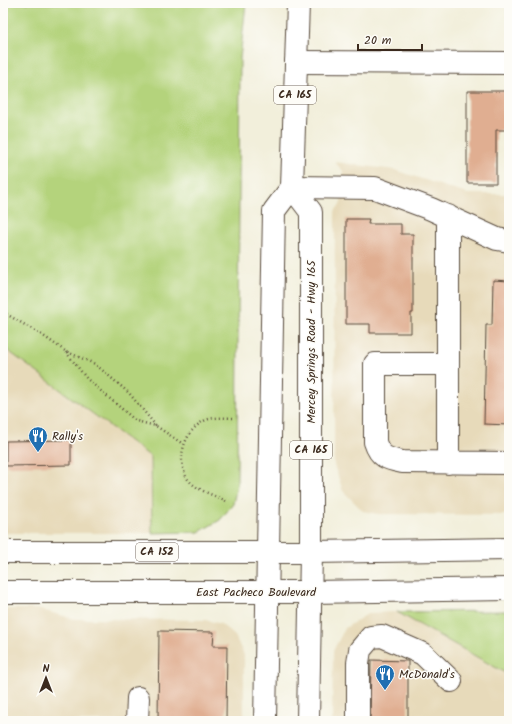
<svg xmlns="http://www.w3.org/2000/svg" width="512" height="724" font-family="Kalam,sans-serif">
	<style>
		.built { fill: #e7daba }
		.green { fill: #b4d37b; stroke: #787e4c }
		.building { fill: #e0ae91 }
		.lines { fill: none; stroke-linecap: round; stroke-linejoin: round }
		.minor-casing { stroke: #56483a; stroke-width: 24 }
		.major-casing { stroke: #56483a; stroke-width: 24 }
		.highway-casing { stroke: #56483a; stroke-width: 24 }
		.path { stroke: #56483a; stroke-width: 2.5; stroke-dasharray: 1 3; stroke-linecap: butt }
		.minor { stroke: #fff; stroke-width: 22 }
		.major { stroke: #fff; stroke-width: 22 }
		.highway { stroke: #fff; stroke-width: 22 }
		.labels { text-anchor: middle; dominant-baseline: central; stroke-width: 3; stroke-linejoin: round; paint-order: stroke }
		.shield { fill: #fdfcf7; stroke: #75695f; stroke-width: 1 }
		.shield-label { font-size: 11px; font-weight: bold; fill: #3b2a1e }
		.street-label { font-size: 12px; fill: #3b2a1e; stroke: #fdfcf7 }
		.poi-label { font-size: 12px; fill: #3b2a1e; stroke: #fdfcf7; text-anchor: start }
	</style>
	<rect width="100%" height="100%" fill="#fdfcf7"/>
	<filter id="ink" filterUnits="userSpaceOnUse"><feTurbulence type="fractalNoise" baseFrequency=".025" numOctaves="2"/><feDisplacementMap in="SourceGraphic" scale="8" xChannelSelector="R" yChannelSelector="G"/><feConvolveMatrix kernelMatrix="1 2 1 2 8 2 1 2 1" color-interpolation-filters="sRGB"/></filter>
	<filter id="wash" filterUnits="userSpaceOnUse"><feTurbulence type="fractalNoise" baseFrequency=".012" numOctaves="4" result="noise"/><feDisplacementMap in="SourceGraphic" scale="16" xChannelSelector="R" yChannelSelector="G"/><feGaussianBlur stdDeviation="0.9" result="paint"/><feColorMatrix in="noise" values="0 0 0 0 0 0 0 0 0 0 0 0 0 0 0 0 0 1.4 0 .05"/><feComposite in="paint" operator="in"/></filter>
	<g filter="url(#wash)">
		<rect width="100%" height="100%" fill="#f2efdb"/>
		<!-- built -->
		<path class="built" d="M335,162L395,170L467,194H509V515L378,514L363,511L343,491L334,465L335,211L341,203L343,171Z
			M3,347L151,457L152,533H3Z
			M3,609H37L75,619L206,620L221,624L235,636L244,655V721H3Z
			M397,612L509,675V721H332L333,651L345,628L369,613Z"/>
		<!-- green -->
		<path class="green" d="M3,3H246L240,59L237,485L233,504L220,520L199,532L152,533L151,457L3,347Z
			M509,611V675L397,612Z"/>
		<g id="blocks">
			<!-- building -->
			<path class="building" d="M467,91H509V130H496V183H467Z
				M346,219H369L368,224H401V234H413V313H411V333H370V324H346Z
				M493,280L509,281V425L484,424L486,325H492Z
				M71,440V465L6,466V441Z
				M159,631L214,632L213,646H227L226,721H158Z
				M371,660L408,661V721H370Z"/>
		</g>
	</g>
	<g filter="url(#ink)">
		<use href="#blocks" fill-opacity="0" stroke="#56483a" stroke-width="1"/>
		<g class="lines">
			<!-- minor casing -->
			<g class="minor-casing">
				<path id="minor" d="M296,62L509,63
					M292,187L375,188L431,209L497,239L509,241
					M448,216V364H375V442C380,458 388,459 403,462L509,463
					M448,364V463
					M137,721L138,698
					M358,721V663L360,650L371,637L382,636L423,654L451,681"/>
			</g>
			<!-- major casing -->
			<g class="major-casing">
				<path id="major" d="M292,187L311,212V552L308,721
					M265,721L274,211L292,187L298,3"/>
			</g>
			<!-- highway casing -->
			<g class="highway-casing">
				<path id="highway" d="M3,552H311L509,549
					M3,592H310L509,589"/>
			</g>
			<!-- path -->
			<path class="path" d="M3,312L42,335L65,351L95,364L129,393L156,426
				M66,352L87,379L136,421L156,426L183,444
				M226,501C214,495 195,490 187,478C176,459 184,433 202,422C211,416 226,418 235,418"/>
			<!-- minor -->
			<use href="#minor" class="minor"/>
			<!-- major -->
			<use href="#major" class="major"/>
			<!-- highway -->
			<use href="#highway" class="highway"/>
		</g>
	</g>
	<!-- icons -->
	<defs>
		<g id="restaurant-pin" transform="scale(1)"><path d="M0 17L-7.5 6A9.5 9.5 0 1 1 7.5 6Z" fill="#1f6fb2" stroke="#fdfcf7"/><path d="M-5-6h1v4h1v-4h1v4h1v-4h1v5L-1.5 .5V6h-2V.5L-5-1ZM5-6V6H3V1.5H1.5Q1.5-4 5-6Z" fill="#fff"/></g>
	</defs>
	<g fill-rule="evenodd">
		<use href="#restaurant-pin" x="38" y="436"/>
		<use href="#restaurant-pin" x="385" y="674"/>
	</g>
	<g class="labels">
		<!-- shield labels -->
		<g class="shield">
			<rect x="274" y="86" width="42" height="18" rx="3"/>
			<rect x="290" y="441" width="42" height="18" rx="3"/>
			<rect x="136" y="543" width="42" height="18" rx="3"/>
		</g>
		<g class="shield-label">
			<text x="295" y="95">CA 165</text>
			<text x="311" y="450">CA 165</text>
			<text x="157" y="552">CA 152</text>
		</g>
		<!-- street labels -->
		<g class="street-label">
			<text transform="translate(311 342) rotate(-90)">Mercey Springs Road - Hwy 165</text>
			<text x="256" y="592">East Pacheco Boulevard</text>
		</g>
		<!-- poi labels -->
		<g class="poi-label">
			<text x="52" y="436">Rally's</text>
			<text x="399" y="674">McDonald's</text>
		</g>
	</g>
	<!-- margin -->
	<rect width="512" height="724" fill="none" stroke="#fdfcf7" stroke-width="16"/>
	<!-- north arrow -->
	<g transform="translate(46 678)" stroke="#fdfcf7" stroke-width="3" paint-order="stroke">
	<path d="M0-3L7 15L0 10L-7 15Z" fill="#3b2a1e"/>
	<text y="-6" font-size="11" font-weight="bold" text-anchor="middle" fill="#3b2a1e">N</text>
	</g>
	<!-- scale -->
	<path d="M358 44v6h64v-6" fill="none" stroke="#3b2a1e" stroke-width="2"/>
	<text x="364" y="44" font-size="12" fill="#3b2a1e" stroke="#fdfcf7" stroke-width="3" paint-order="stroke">20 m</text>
</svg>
